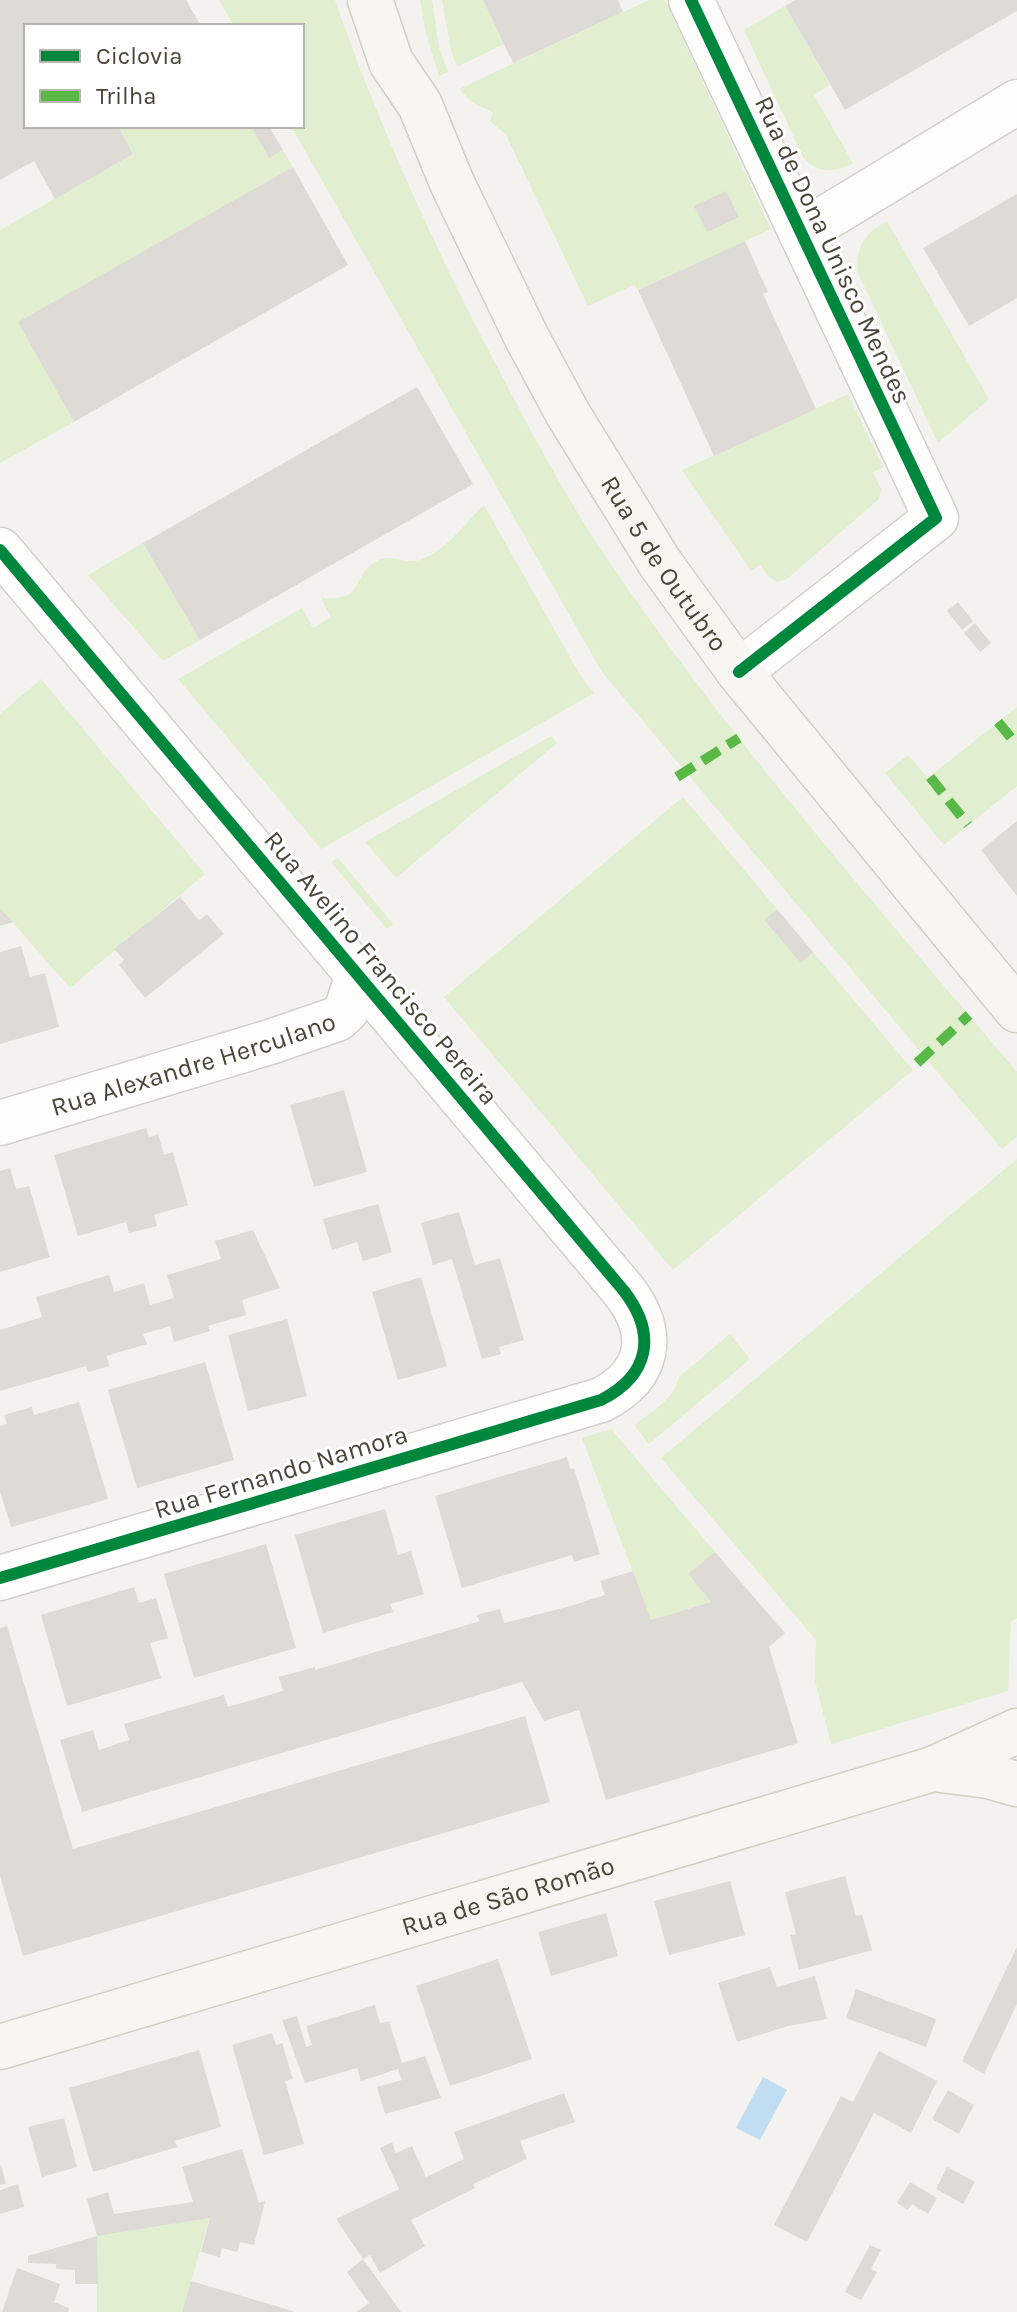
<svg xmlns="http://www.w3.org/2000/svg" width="1017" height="2312" font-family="Karla,sans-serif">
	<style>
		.green { fill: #e1eecf }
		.water { fill: #c0ddf1 }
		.building { fill: #dedbd6 }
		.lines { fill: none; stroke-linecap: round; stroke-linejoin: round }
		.minor-casing { stroke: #d2d0cb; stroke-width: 47 }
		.secondary-casing { stroke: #d3cfc5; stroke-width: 47 }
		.minor { stroke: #fdfdfc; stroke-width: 44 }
		.secondary { stroke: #f7f6f1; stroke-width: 44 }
		.quiet { stroke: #58b947; stroke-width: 10; stroke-dasharray: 20 10; stroke-linecap: butt }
		.cycleway-casing { stroke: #fff; stroke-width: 17 }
		.cycleway { stroke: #00873e; stroke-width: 12 }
		.labels { text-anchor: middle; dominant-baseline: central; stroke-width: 6; stroke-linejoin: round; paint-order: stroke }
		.street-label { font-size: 26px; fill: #4b4439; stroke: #fff }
	</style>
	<rect width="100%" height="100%" fill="#f4f2ee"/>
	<!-- green -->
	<path class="green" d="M219,0H335C380,129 438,255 502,376C534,438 568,501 608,560C730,740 876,905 1017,1072V1136L1002,1149L602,672L291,126H302V26H234Z
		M420,0H432L439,48L448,72L439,76L426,33Z
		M442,0H483L504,44L457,67L451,51Z
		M649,0H665L771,229L638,290L634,285L588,306L506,135L490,121L493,113L472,102L459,89Z
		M785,6L830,85L814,95L853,163C835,173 817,174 803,157L744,30Z
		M118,126H251L270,157L283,150L293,167L19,322L74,422L0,463V230L133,154Z
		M887,221L989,399L938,443L858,273C855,246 865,233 887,221Z
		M848,394L883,467L873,472L881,489L879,499L787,579L777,582L768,576L760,565L751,571L682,470Z
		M484,505L580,675L594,693L321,849L178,679L302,608L313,628L331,617L321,598C370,601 348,575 379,560C391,554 403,563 416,561C443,555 465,523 484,505Z
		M143,543L200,640L163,661L88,575Z
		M41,679L205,874L70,988L0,908V714Z
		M1017,707V786L944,845L885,773L908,755L928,778Z
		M551,736L557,743L396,878L365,842Z
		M683,797L777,909L765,920L801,962L813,952L913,1070L673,1270L444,997Z
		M338,858L393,924L387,929L331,862Z
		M1017,1159V1618L1011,1622L1008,1691L831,1744L815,1681L816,1640L661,1458Z
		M730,1334L750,1359L649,1444L634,1425C651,1412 674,1400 679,1377Z
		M611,1429L715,1552L688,1574L711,1602L651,1620L582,1438Z
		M210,2218L182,2312H97V2236Z"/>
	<!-- water -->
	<path class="water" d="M763,2077L787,2090L760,2140L736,2128Z"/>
	<!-- building -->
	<path class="building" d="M0,0H186L201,26H26V126H118L133,154L55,199L34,161L0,180Z
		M483,0H618L623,12L513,63Z
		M796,0H1017V11L845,110L785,6Z
		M251,126H269L283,150L269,158Z
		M293,167L348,265L74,422L18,322Z
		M726,191L739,217L707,232L694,206Z
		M1017,194V298L969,326L923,248Z
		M745,241L768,292L763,294L816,409L714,456L638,290Z
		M417,387L473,484L200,640L143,543Z
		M958,602L973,621L962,630L947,611Z
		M975,623L991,643L980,652L964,633Z
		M1017,821V896L981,850Z
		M180,897L199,920L207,914L224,934L145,998L119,965L124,960L114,949Z
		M0,908L13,922L0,926Z
		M777,909L813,952L801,963L764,920Z
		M21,946L30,977L45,973L59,1027L0,1044V952Z
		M344,1090L367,1172L314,1187L290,1105Z
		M146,1128L149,1137L158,1134L164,1155L173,1152L188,1205L154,1215L157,1226L129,1233L126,1222L78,1236L54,1155Z
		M10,1168L16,1189L29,1186L50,1257L0,1272V1171Z
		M378,1204L392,1252L363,1261L357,1242L332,1250L323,1219Z
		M459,1212L475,1265L500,1258L524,1340L499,1347L501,1354L482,1359L452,1259L433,1265L421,1223Z
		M253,1230L280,1288L242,1300L246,1315L208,1326L210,1331L174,1342L170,1326L143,1334L147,1344L106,1356L110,1366L88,1372L86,1366L0,1391V1330L42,1317L36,1297L109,1275L114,1292L144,1283L150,1305L174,1298L167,1275L221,1259L215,1241Z
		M421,1277L447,1366L398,1380L372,1292Z
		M287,1319L307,1396L248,1411L228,1335Z
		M205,1362L234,1460L137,1488L108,1390Z
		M79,1402L108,1499L11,1527L0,1491V1426L7,1424L4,1415L32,1407L34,1415Z
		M567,1457L570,1469L574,1468L600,1554L574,1562L572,1555L462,1588L435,1496Z
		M385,1509L398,1555L411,1551L424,1594L390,1604L393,1612L323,1633L295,1535Z
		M266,1544L296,1648L194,1678L164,1574Z
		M715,1552L785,1633L769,1647L798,1743L606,1800L579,1710L544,1721L522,1682L82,1812L60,1740L93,1730L99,1750L129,1740L124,1724L224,1695L228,1707L283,1691L279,1677L315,1667V1670L480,1621L476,1615L500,1609L504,1623L567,1607L605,1595L600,1581L633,1571L651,1620L711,1602L688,1574Z
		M134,1587L139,1603L156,1598L168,1638L150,1643L161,1678L67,1706L41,1615Z
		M7,1626L73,1849L525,1716L550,1802L23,1956L0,1876V1628Z
		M845,1876L856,1916L862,1914L872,1950L799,1970L790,1935L796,1934L785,1892Z
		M730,1881L745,1935L669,1955L654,1901Z
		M606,1913L618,1956L551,1976L538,1932Z
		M1017,1947V2004L984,2074L962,2061Z
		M498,1959L532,2059L450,2086L416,1986Z
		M770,1967L777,1987L815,1976L827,2019L788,2026L737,2042L718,1983Z
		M856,1989L936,2019L926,2047L846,2018Z
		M375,2005L380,2023L389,2021L402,2063L425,2056L441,2098L385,2114L377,2087L402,2080L398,2069L361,2081L357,2068L305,2083L282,2020L297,2016L306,2047L312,2045L306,2026Z
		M272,2033L276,2045L282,2043L293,2079L285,2081L304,2144L264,2155L232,2045Z
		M199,2050L221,2127L175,2141L177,2147L93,2172L69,2088Z
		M879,2051L937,2081L911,2133L874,2113L807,2242L774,2225L841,2096L853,2102Z
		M948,2090L974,2105L959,2134L932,2119Z
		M564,2093L575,2122L520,2141L527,2159L473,2184L475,2188L411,2220L425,2246L380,2273L370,2255L363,2259L336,2219L399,2189L380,2148L392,2142L396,2153L412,2146L426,2177L464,2159L454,2132Z
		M64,2118L77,2167L42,2177L28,2127Z
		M242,2149L259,2203L265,2201L254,2245L240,2242L237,2252L222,2248L220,2257L201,2252L210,2218L97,2236L87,2199L108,2192L114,2214L193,2202L182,2167Z
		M1,2165L6,2184L0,2185V2166Z
		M947,2167L975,2182L963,2204L936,2189Z
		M910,2182L937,2198L928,2214L912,2204L908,2210L897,2203Z
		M18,2184L24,2207L0,2214V2190Z
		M97,2236L98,2284H75V2270L56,2269V2264L28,2263V2256Z
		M870,2245L881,2250L871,2269L877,2272L861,2300L845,2292Z
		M363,2259L401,2312H356L369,2303L347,2272Z
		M17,2268L60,2284L54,2302L69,2308L68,2312H2Z
		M191,2281L293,2311V2312H182Z"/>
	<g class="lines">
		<!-- minor casing -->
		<g class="minor-casing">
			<g id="minor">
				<path d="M691,0L936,518L739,672"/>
				<path d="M801,233L1017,102"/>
				<path d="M0,550L624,1291C657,1334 650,1375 601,1400L0,1578"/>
				<path id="s1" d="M0,1123L270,1042L337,1019L346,1011L358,975"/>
			</g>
		</g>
		<!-- secondary casing -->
		<g class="secondary-casing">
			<g id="secondary">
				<path id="s2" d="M370,0L391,62L420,105L452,183L527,338L568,414L660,563L739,672L1017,1010"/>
				<path d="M933,1769L1017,1731"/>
				<path id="s3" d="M0,2047L933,1769L988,1776L1017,1784"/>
			</g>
		</g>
		<!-- minor -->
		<use href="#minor" class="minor"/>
		<!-- secondary -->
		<use href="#secondary" class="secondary"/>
		<!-- quiet -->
		<path class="quiet" d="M998,722L1017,745
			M677,777L739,738
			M930,777L968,825
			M917,1063L969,1015"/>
		<!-- cycleway casing -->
		<g class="cycleway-casing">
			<path id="cycleway" d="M691,0L936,518L739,672
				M0,550L624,1291C657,1334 650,1375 601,1400L0,1578"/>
		</g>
		<!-- cycleway -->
		<use href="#cycleway" class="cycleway"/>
	</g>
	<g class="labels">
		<!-- street labels -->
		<g class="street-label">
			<text transform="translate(833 250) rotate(65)">Rua de Dona Unisco Mendes</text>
			<text stroke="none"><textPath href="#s2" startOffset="638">Rua 5 de Outubro</textPath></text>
			<text transform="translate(381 968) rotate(50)">Rua Avelino Francisco Pereira</text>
			<text stroke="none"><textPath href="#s1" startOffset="202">Rua Alexandre Herculano</textPath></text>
			<text transform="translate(281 1472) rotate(-17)">Rua Fernando Namora</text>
			<text stroke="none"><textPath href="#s3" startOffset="530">Rua de São Romão</textPath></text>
		</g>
	</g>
	<!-- legend -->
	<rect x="24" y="24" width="280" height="104" fill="#ffffff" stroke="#b7b4b0" stroke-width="2"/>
	<rect x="40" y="50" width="40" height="12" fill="#00873e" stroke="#b7b4b0" stroke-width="2"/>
	<text x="96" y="64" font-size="24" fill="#4b4439">Ciclovia</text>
	<rect x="40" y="90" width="40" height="12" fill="#58b947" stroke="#b7b4b0" stroke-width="2"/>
	<text x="96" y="104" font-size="24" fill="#4b4439">Trilha</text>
</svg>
